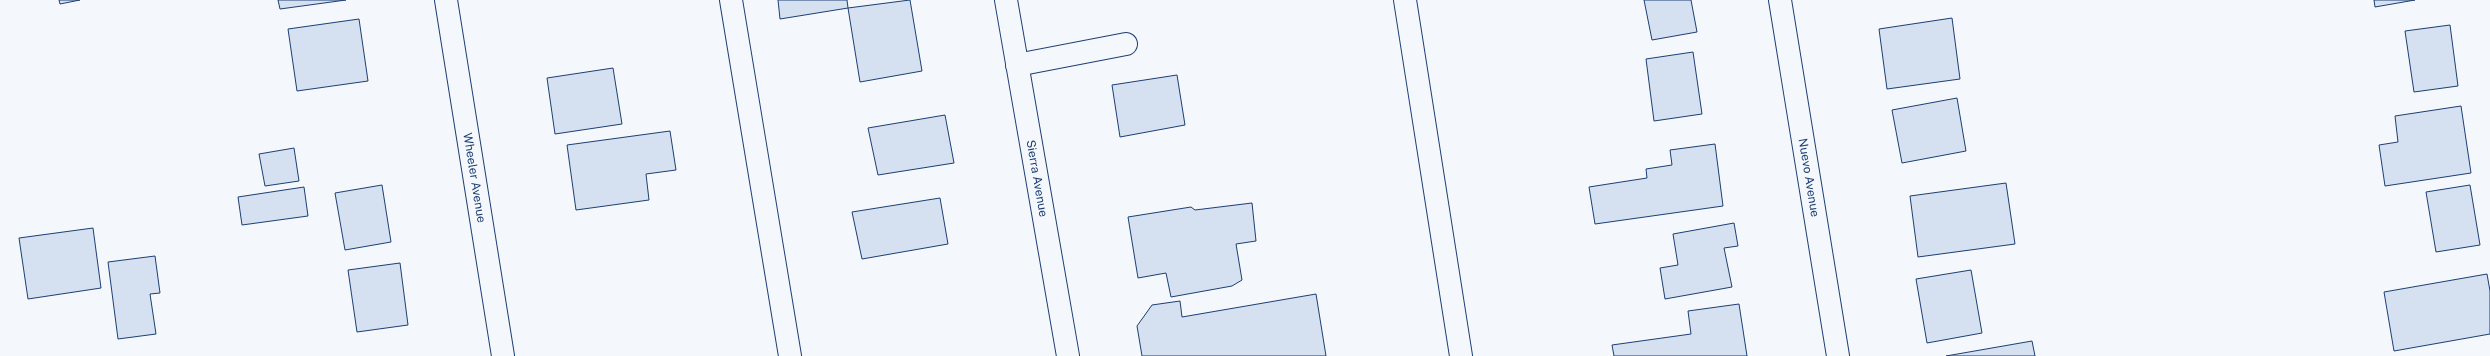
<svg xmlns="http://www.w3.org/2000/svg" width="2490" height="356" font-family="'Public Sans',sans-serif">
	<style>
		.building { fill: #d5e0f0; stroke: #1d3f73 }
		.lines { fill: none; stroke-linecap: round; stroke-linejoin: round }
		.minor-casing { stroke: #1d3f73; stroke-width: 24 }
		.major-casing { stroke: #1d3f73; stroke-width: 24 }
		.minor { stroke: #f4f7fb; stroke-width: 22 }
		.major { stroke: #f4f7fb; stroke-width: 22 }
		.labels { text-anchor: middle; dominant-baseline: central; stroke-width: 3; stroke-linejoin: round; paint-order: stroke }
		.street-label { font-size: 12px; fill: #1d3f73; stroke: #f4f7fb }
	</style>
	<rect width="100%" height="100%" fill="#f4f7fb"/>
	<!-- building -->
	<path class="building" d="M59,0H80L60,4Z
		M278,0H346L280,9Z
		M778,0H847L848,8L780,19Z
		M910,0L922,71L860,82L848,8Z
		M1644,0H1691L1697,32L1652,40Z
		M2374,0H2415L2375,7Z
		M1952,18L1960,79L1887,89L1879,29Z
		M359,19L368,81L297,91L288,29Z
		M2450,25L2458,86L2414,92L2405,31Z
		M1693,52L1702,114L1654,121L1646,59Z
		M613,68L622,124L555,134L547,78Z
		M1177,75L1185,125L1120,137L1112,85Z
		M1957,98L1966,151L1902,163L1892,110Z
		M2461,106L2471,173L2385,186L2379,145L2398,142L2395,116Z
		M945,115L954,163L878,175L868,128Z
		M670,131L676,170L646,174L649,200L576,210L567,145Z
		M1715,144L1723,206L1595,224L1589,187L1647,178L1646,169L1672,165L1670,150Z
		M294,148L299,181L265,186L259,154Z
		M2006,183L2015,244L1918,257L1910,196Z
		M382,185L391,242L345,250L335,193Z
		M2470,185L2480,245L2436,252L2426,192Z
		M304,187L308,216L242,225L238,197Z
		M940,198L948,244L862,259L852,212Z
		M1252,203L1256,241L1236,244L1242,280L1232,286L1171,297L1166,273L1138,278L1128,217L1191,207L1195,210Z
		M1734,223L1738,246L1724,248L1732,287L1665,299L1660,268L1678,265L1673,234Z
		M93,228L101,288L28,299L19,238Z
		M155,256L160,293L150,294L156,334L118,339L108,262Z
		M400,263L408,325L357,332L348,270Z
		M1971,270L1982,333L1927,343L1916,279Z
		M2487,274L2490,291V334L2394,351L2384,292Z
		M1316,294L1326,356H1142L1137,326L1152,305L1180,301L1182,317Z
		M1739,304L1747,356H1614L1612,345L1691,334L1688,311Z
		M2032,341L2035,356H1946Z"/>
	<g class="lines">
		<!-- minor casing -->
		<g class="minor-casing">
			<g id="minor">
				<path id="s1" d="M446,0L503,356"/>
				<path d="M731,0L790,356"/>
				<path d="M1405,0L1461,356"/>
				<path id="s2" d="M1780,0L1838,356"/>
				<path d="M1017,65L1126,44"/>
			</g>
		</g>
		<!-- major casing -->
		<g class="major-casing">
			<g id="major">
				<path id="s3" d="M1006,0L1068,356"/>
			</g>
		</g>
		<!-- minor -->
		<use href="#minor" class="minor"/>
		<!-- major -->
		<use href="#major" class="major"/>
	</g>
	<g class="labels">
		<!-- street labels -->
		<g class="street-label">
			<text stroke="none"><textPath href="#s1" startOffset="180">Wheeler Avenue</textPath></text>
			<text stroke="none"><textPath href="#s3" startOffset="181">Sierra Avenue</textPath></text>
			<text stroke="none"><textPath href="#s2" startOffset="180">Nuevo Avenue</textPath></text>
		</g>
	</g>
</svg>
